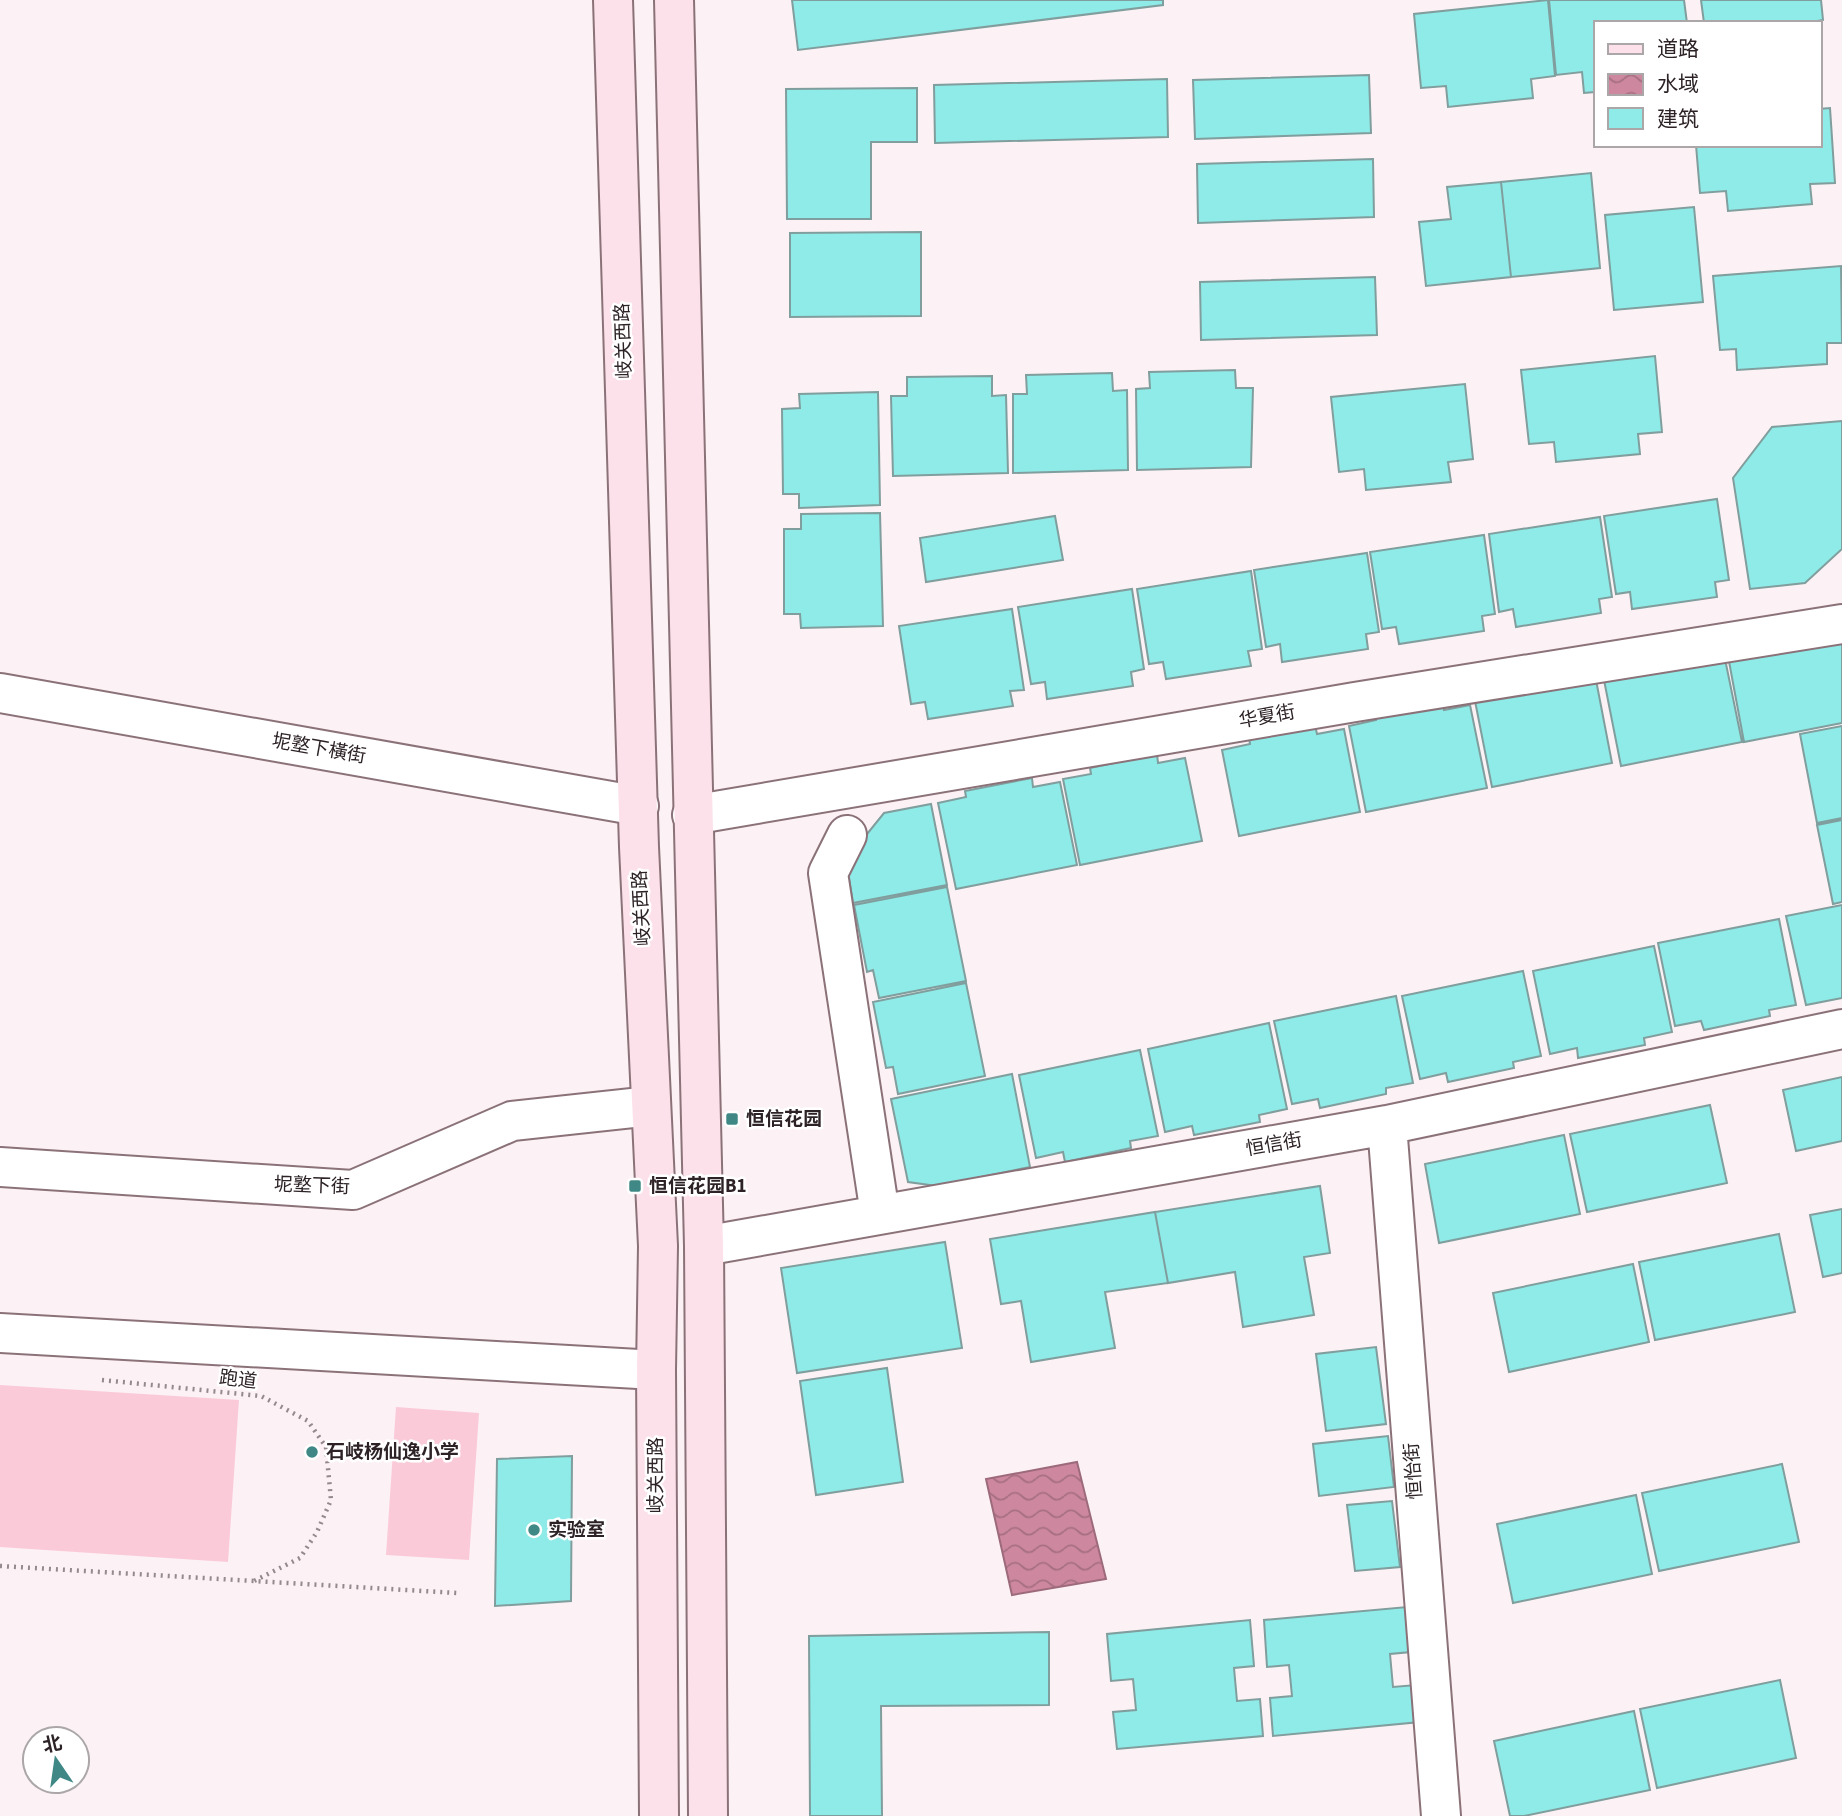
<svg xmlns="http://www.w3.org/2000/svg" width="1842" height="1816" font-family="'Source Sans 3','Noto Sans SC',sans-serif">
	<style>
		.garden { fill: #fbcad9 }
		.water { fill: url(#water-waves); stroke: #9d6a7b; stroke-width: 2 }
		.building { fill: #8eebe8; stroke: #809e9d; stroke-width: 2 }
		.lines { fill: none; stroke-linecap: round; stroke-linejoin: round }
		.street-casing { stroke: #8b7279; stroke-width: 42 }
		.secondary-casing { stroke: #8b7279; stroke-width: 42 }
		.path { stroke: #948a8d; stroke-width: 4.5; stroke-dasharray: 2 5; stroke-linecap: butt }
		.street { stroke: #fff; stroke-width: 38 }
		.secondary { stroke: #fce1ea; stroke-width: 38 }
		.poi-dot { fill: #408886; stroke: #fff; stroke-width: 2.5 }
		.labels { text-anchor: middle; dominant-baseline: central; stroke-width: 5; stroke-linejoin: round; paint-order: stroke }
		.street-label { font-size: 19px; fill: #2d2326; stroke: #fff }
		.poi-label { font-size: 19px; font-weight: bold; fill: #2d2326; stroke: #fff; text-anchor: start }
	</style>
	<defs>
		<pattern id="water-waves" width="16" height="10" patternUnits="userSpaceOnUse" patternTransform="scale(1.75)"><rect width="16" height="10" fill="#cd889f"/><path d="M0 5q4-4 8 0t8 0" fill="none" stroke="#a76f81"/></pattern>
	</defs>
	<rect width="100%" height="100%" fill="#fcf1f4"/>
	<!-- garden -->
	<path class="garden" d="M0,1385L239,1400L228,1562L0,1547Z
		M396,1407L479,1413L469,1560L386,1555Z"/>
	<!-- water -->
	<path class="water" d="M1077,1462L1106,1579L1012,1595L986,1479Z"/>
	<!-- building -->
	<path class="building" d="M792,0H1163V5L798,50Z
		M1548,0L1555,76L1531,79L1533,98L1448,107L1446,86L1421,88L1414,14Z
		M1549,0H1684L1687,23H1595V92L1584,93L1582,72L1556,75Z
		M1701,0H1821L1823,20L1806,23H1704Z
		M1369,75L1371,133L1195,139L1193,80Z
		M1167,79L1168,137L935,143L934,85Z
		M917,88V142H871V219H787L786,89Z
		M1830,108L1835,183L1810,184L1812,204L1728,211L1726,191L1700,193L1696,145H1819V109Z
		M1373,159L1374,217L1198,223L1197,164Z
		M1591,173L1600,268L1511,277L1501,182Z
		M1501,182L1511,277L1426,286L1419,222L1451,219L1447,187Z
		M1694,207L1703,302L1614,310L1605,215Z
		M921,232V316L790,317V233Z
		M1841,266L1842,343H1827V364L1737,370L1736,349L1720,350L1713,276Z
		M1375,277L1377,335L1201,340L1200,282Z
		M1655,356L1662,432L1638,434L1640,454L1556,462L1554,442L1529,444L1521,370Z
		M1235,370L1236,388H1253L1251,467L1137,470L1136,389L1150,388L1149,372Z
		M1112,373L1113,391L1127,390L1128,470L1013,473V394H1027L1026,375Z
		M992,376V396L1006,395L1008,473L893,476L891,396H907V377Z
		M1465,384L1473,459L1448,462L1451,482L1366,490L1364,469L1339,472L1331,397Z
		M878,392L880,505L799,508V494H783L782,409L800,408L799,394Z
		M1842,421V549L1805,583L1750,589L1733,478L1772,427Z
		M1717,499L1729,580L1715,582L1717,597L1632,609L1630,592L1616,594L1604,516Z
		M880,513L883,626L801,628L800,614H784V529H801V514Z
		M1055,516L1063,560L926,582L920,538Z
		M1600,517L1612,597L1599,599L1601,613L1516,627L1513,609L1499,612L1489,534Z
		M1484,535L1495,614L1482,616L1484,631L1399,644L1396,627L1382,629L1370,552Z
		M1367,553L1379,632L1366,634L1368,649L1282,662L1280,644L1266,647L1254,570Z
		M1251,571L1262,649L1248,651L1251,666L1166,679L1163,662L1149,664L1137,589Z
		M1132,589L1144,669L1131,672L1133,686L1047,699L1045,682L1031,684L1018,607Z
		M1012,609L1024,690L1010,691L1013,706L928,719L925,702L911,704L899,626Z
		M1842,641V723L1744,742L1728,656Z
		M1725,659L1742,742L1621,766L1604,680Z
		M1596,680L1612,763L1492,787L1475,701Z
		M1442,701L1444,710L1470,705L1487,788L1366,812L1349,726L1376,720L1375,714Z
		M1315,725L1317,734L1344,729L1360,812L1239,836L1222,750L1250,744L1249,738Z
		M1842,726V818L1817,823L1800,734Z
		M1157,754L1158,763L1185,758L1202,841L1080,865L1063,779L1091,774L1090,768Z
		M1032,778L1033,787L1060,782L1077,865L956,889L938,803L966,797L965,791Z
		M931,804L947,885L853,903L846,860L884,813Z
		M1842,820V902L1833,904L1817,825Z
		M947,887L966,981L879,998L873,970L867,972L854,905Z
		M1842,905V998L1806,1005L1786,916Z
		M1779,919L1796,1005L1769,1010L1770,1016L1704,1030L1701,1021L1675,1026L1658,943Z
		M1654,946L1672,1032L1644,1038L1645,1045L1578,1058L1577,1048L1550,1054L1533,971Z
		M1523,971L1541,1056L1513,1062L1514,1068L1448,1082L1446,1073L1420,1079L1402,996Z
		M966,983L985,1076L898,1094L893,1067L886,1068L873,1002Z
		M1396,996L1413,1083L1386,1088V1094L1320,1108L1318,1099L1292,1104L1274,1021Z
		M1269,1023L1287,1109L1259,1115L1260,1122L1194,1135L1192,1126L1165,1132L1148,1049Z
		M1140,1050L1158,1136L1130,1141L1131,1148L1065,1162L1063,1152L1036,1158L1019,1075Z
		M1012,1074L1030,1167L937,1186L908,1182L891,1099Z
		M1842,1077V1141L1796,1151L1783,1090Z
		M1710,1105L1727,1183L1587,1212L1570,1134Z
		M1564,1135L1580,1214L1439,1243L1425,1164Z
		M1320,1186L1330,1253L1304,1257L1314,1315L1243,1327L1235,1272L1168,1283L1155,1212Z
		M1842,1209V1273L1823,1277L1810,1215Z
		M1155,1212L1168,1283L1105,1292L1115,1348L1031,1362L1021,1301L1001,1304L990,1239Z
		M1779,1234L1795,1312L1655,1340L1639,1262Z
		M945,1242L962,1348L797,1373L781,1268Z
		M1633,1264L1649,1342L1509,1372L1493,1293Z
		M1376,1347L1386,1424L1326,1431L1316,1354Z
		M887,1368L903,1482L816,1495L800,1381Z
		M1388,1436L1394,1487L1319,1496L1313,1444Z
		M572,1456L571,1601L495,1606L497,1459Z
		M1782,1464L1799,1542L1659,1571L1642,1493Z
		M1636,1495L1652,1574L1513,1603L1497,1524Z
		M1392,1501L1400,1567L1355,1571L1347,1505Z
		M1407,1607L1411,1652L1390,1654L1393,1687L1416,1685L1420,1722L1273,1736L1270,1698L1292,1696L1289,1665L1267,1667L1264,1620Z
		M1250,1620L1254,1666L1234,1668L1237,1701L1260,1699L1263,1736L1117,1749L1113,1712L1136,1710L1133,1679L1111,1681L1107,1634Z
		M1049,1632V1705L881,1706L882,1816H810L809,1636Z
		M1780,1680L1796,1758L1657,1788L1640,1709Z
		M1634,1711L1650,1790L1524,1816H1510L1494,1741Z"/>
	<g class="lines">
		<!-- street casing -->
		<g class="street-casing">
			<path id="street" d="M0,693L639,806
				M692,815L1355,702L1842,624
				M847,835L828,873L880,1214
				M1387,1125L1441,1816
				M0,1167L353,1190L512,1121L651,1106
				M704,1246L1387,1125L1842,1029
				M0,1333L656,1370"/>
		</g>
		<!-- secondary casing -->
		<g class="secondary-casing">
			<path id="secondary" d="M613,0L639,847L658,1246L656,1370L659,1816
				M674,0L704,1246L708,1816"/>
		</g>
		<!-- path -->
		<path class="path" d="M102,1380L261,1396L308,1421L326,1447L331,1500L317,1532L300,1558L254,1581
			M0,1566L457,1593"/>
		<!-- street -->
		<use href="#street" class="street"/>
		<!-- secondary -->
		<use href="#secondary" class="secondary"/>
	</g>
	<!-- markers -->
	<g class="poi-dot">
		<rect x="725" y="1112" width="14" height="14" rx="3.5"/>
		<rect x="628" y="1179" width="14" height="14" rx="3.5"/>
		<circle cx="312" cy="1452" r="7"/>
		<circle cx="534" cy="1530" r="7"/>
	</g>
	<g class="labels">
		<!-- street labels -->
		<g class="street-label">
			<text transform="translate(624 341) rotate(-92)">岐关西路</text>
			<text transform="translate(1267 717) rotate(-10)">华夏街</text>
			<text transform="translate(319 749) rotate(10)">坭墪下橫街</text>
			<text transform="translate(642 908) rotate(-93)">岐关西路</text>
			<text transform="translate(1274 1145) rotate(-10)">恒信街</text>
			<text transform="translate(312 1186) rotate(2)">坭墪下街</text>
			<text transform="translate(238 1380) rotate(7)">跑道</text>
			<text transform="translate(1414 1471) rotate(-94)">恒怡街</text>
			<text transform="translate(656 1475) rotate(-90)">岐关西路</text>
		</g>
		<!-- poi labels -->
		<g class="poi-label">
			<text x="746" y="1119">恒信花园</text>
			<text x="649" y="1186">恒信花园B1</text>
			<text x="326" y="1452">石岐杨仙逸小学</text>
			<text x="548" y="1530">实验室</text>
		</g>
	</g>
	<!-- legend -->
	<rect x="1594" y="21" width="228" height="126" fill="#ffffff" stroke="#aba7a8" stroke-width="2"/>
	<rect x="1608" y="44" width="35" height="10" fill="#fce1ea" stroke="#aba7a8" stroke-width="2"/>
	<text x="1657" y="56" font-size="21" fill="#2d2326">道路</text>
	<rect x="1608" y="74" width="35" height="21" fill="url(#water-waves)" stroke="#aba7a8" stroke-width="2"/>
	<text x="1657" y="91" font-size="21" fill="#2d2326">水域</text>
	<rect x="1608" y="108" width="35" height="21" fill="#8eebe8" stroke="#aba7a8" stroke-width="2"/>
	<text x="1657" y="126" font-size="21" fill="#2d2326">建筑</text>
	<!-- north arrow -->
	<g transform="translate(56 1760) rotate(347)"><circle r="33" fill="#ffffff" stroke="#aba7a8" stroke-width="2"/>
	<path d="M0-5L12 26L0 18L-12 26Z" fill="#408886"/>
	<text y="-10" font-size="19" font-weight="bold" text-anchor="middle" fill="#2d2326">北</text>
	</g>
</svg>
